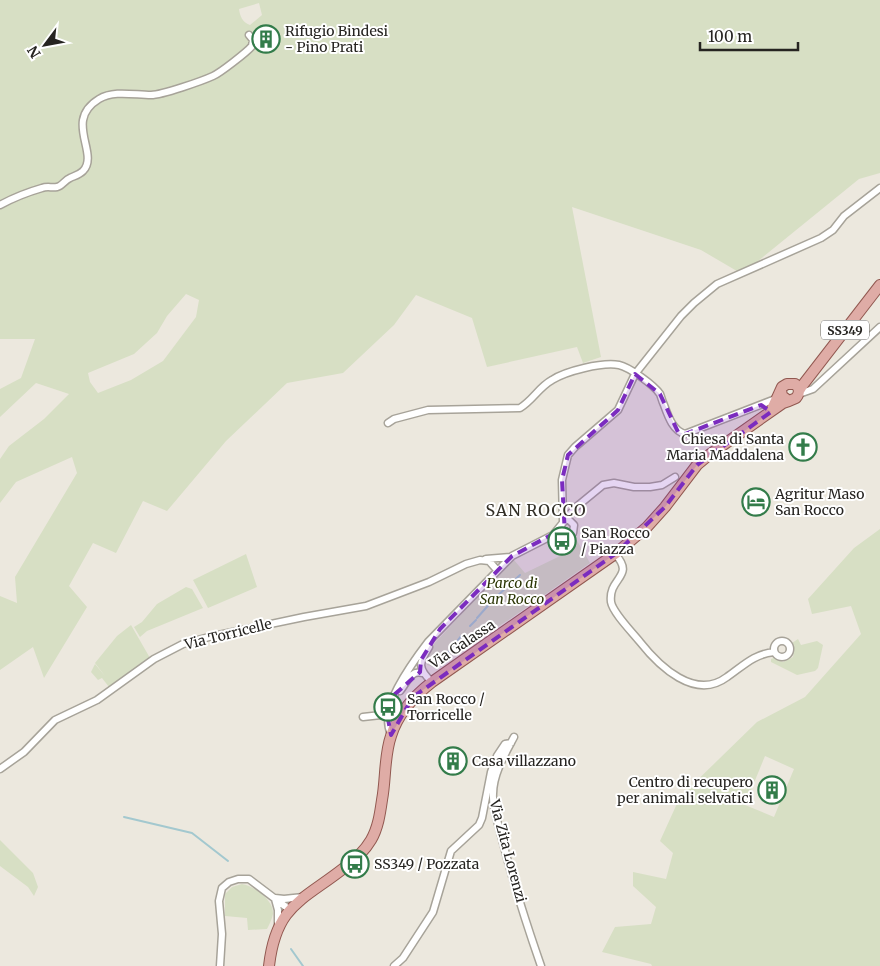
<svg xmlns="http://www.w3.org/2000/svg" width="880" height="966" font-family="Merriweather,serif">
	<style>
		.green { fill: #d7dfc4; fill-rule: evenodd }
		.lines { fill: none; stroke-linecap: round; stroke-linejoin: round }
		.stream { stroke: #a3c8cf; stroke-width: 2 }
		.street-casing { stroke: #a7a399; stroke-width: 9 }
		.primary-casing { stroke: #915850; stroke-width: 12 }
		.street { stroke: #fff; stroke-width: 6 }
		.primary { stroke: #dfaca6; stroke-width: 10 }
		.marked { fill: #7b2cbf; fill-opacity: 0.2; stroke: #7b2cbf; stroke-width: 4; stroke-dasharray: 10 6; stroke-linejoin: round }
		.labels { text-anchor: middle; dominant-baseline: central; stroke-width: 4; stroke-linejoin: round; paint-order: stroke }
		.shield { fill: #fff; stroke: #676664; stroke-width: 1 }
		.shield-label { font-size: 12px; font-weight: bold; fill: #262421 }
		.poi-label { font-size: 14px; fill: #262421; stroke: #fff; text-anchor: start }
		.park-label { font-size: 14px; font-style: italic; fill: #2a3403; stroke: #fff }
		.street-label { font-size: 14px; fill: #262421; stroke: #fff }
		.quarter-label { font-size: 16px; letter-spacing: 1px; fill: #333028; stroke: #fff }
	</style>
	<rect width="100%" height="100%" fill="#ece8de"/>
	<!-- green -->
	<path class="green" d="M0,0H880V173L859,179L742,274L701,250L572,207L601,357L583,363L577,347L487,367L472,318L416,295L394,325L343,373L287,383L226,441L167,511L143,501L116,553L93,543L69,586L87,607L44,678L33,647L0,670V596L17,603L15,577L77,473L72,457L16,482L0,503V459L9,446L44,419L69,394L36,383L0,417V389L21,378L35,339H0ZM259,3L262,15L250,25C242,22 240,16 239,9ZM186,294L199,300L196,317L163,361L131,380L98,393L90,382L88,373L134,354L157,333L167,316Z
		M880,529V966H652L651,964L602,952L615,927L651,924L656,907L633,886V872L666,879L673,853L660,841L680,797L757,722L805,697L861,634L851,606L812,614L808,599L854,548ZM765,756L794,769L774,817L745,805Z
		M576,539L590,563L510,619L439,664L433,667L427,665L426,657L433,645L499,574L514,560L525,573L560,556L554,544H559Z
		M246,554L257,587L208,608L193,580Z
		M186,587L192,589L203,608L147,631L140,637L134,627L142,622L157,604Z
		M131,625L150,658L109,687L102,678L98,680L91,672L95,664L105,676L95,663L117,636Z
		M798,639L801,645L817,641L823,645L818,668L815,671L797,675L771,662V659L774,658L783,662L793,657L794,651L792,643Z
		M0,840L33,873L38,887L34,896L28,887L0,866Z
		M242,884C254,886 274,900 273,914C272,919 269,925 267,929L248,930L247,918L225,916V894L232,887Z"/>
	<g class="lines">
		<!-- stream -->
		<path class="stream" d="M495,598L520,575
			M477,618L493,600
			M470,626L476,620
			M458,640L461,636
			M437,661L455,647L457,643
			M124,817L192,833L228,861
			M291,949L303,966"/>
		<!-- street casing -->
		<g class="street-casing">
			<path id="street" d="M0,205C13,198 28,192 42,188C47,186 52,188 57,187C62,186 65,180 70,178C74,176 79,175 83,171C100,153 63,121 99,99C114,90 134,95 151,95C162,95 202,81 213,76C220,73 247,52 252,46L253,40L249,35
				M799,394L813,389L880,327
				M388,423L394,419L428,410L520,408C533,400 539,387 552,380C566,371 602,362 619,365C629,367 654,385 660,394C661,396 662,401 664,405C668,416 673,431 685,434L778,398
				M563,521L562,480L568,455L575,447L618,410L635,374L681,316L694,303L717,284L821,238L833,230L844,216L880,188
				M555,533L566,536L573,533L574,525L569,520L565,519
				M615,554C636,577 608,577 611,602C613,613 633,633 640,642C659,666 695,701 727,677C743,666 754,654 774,652
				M486,559L511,557
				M774 649a8 8 0 1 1 16 0a8 8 0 1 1-16 0Z
				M429,647C419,663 417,668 432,682
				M400,691C407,683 410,670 422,673
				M363,717L381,715
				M391,735C389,730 388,724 388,719C387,698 415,659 428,642L512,556L553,535L575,508L603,485L614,483L634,487H650L662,485L675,477
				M514,737C505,754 493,774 493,794C492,807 498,822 501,835C512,879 526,923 541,966
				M0,769L24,752L55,720L97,700L154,659L183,644L209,637L304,617L366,606L429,582L466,564L480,560L489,561L497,570
				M275,898L284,899L303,897
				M275,899L278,910V926
				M220,966L222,934L219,901L222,888L229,882L238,879H249L290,910
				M394,966L403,958L433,912L451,851L479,825L482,818L491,772L497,756L505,744L511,743"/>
		</g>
		<!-- primary casing -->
		<g class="primary-casing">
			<path id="primary" d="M799,391L802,386L880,285
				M772,409L782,387L787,384H795C800,388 800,393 796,398L789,401L782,396L781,390
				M269,966C276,905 302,901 344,868C355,859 364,852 371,840C378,828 380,814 382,800C386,779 384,756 391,736C398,713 414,696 432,682L615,554L647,527L665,507L697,465L709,455L783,403L789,401"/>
		</g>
		<!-- street -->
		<use href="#street" class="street"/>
		<!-- primary -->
		<use href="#primary" class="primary"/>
	</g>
	<!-- marked area -->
	<path class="marked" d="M635,374L660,394L678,432L685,434L761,405L771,412L697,465L665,507L615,554L413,697L391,735L388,719L394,695L420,672L421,660L440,629L512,556L555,533L565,535L562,480L568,455L618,410Z"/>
	<!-- icons -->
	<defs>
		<g id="building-ring" transform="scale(1.4375)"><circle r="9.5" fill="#fff" stroke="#337c4a" stroke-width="1.5"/><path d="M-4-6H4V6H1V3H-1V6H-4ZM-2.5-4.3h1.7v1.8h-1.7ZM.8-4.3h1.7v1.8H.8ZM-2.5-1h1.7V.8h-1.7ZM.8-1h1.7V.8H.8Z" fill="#337c4a"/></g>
		<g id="church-ring" transform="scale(1.4375)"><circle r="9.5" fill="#fff" stroke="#337c4a" stroke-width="1.5"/><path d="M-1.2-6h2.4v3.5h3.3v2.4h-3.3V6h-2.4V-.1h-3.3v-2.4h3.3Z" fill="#337c4a"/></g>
		<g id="hotel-ring" transform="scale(1.4375)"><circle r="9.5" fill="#fff" stroke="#337c4a" stroke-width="1.5"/><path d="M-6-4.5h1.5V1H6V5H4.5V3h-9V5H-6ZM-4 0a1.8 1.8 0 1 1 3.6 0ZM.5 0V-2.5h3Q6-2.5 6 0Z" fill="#337c4a"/></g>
		<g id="bus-ring" transform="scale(1.4375)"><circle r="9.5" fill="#fff" stroke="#337c4a" stroke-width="1.5"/><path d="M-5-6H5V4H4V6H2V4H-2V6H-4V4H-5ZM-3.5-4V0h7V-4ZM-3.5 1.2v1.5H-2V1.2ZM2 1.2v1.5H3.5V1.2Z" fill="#337c4a"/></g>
	</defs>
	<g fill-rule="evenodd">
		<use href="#building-ring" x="266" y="39"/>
		<use href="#church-ring" x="803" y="447"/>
		<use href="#hotel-ring" x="756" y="502"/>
		<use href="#bus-ring" x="562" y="541"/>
		<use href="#bus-ring" x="388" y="707"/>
		<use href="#building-ring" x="453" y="761"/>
		<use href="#building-ring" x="772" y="790"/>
		<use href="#bus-ring" x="355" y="864"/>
	</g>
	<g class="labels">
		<!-- shield labels -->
		<rect class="shield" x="821" y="320.5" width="48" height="19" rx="4"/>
		<g class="shield-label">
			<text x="845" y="330">SS349</text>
		</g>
		<!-- poi labels -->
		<g class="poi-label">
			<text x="285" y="31">Rifugio Bindesi<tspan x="285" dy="16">- Pino Prati</tspan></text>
			<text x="784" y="439" text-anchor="end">Chiesa di Santa<tspan x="784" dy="16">Maria Maddalena</tspan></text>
			<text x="775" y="494">Agritur Maso<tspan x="775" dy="16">San Rocco</tspan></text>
			<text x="581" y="533">San Rocco<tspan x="581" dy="16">/ Piazza</tspan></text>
			<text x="407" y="699">San Rocco /<tspan x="407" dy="16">Torricelle</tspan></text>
			<text x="472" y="761">Casa villazzano</text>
			<text x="753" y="782" text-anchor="end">Centro di recupero<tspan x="753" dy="16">per animali selvatici</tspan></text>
			<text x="374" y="864">SS349 / Pozzata</text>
		</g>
		<!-- park labels -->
		<g class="park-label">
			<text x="512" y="583">Parco di<tspan x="512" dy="16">San Rocco</tspan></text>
		</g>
		<!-- street labels -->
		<g class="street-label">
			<text transform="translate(228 634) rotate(-14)">Via Torricelle</text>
			<text transform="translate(462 644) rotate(-34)">Via Galassa</text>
			<text transform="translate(508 851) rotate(75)">Via Zita Lorenzi</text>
		</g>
		<!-- quarter labels -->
		<g class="quarter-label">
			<text x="536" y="510">SAN ROCCO</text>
		</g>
	</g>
	<!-- north arrow -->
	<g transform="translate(45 45) rotate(238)" stroke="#ffffff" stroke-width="4" paint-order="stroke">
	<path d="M0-4L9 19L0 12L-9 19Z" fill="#262421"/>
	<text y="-8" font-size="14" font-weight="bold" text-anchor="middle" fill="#262421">N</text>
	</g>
	<!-- scale -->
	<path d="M700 42v8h98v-8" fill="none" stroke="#262421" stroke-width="2.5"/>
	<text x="708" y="42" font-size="15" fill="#262421" stroke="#ffffff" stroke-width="4" paint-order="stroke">100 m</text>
</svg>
